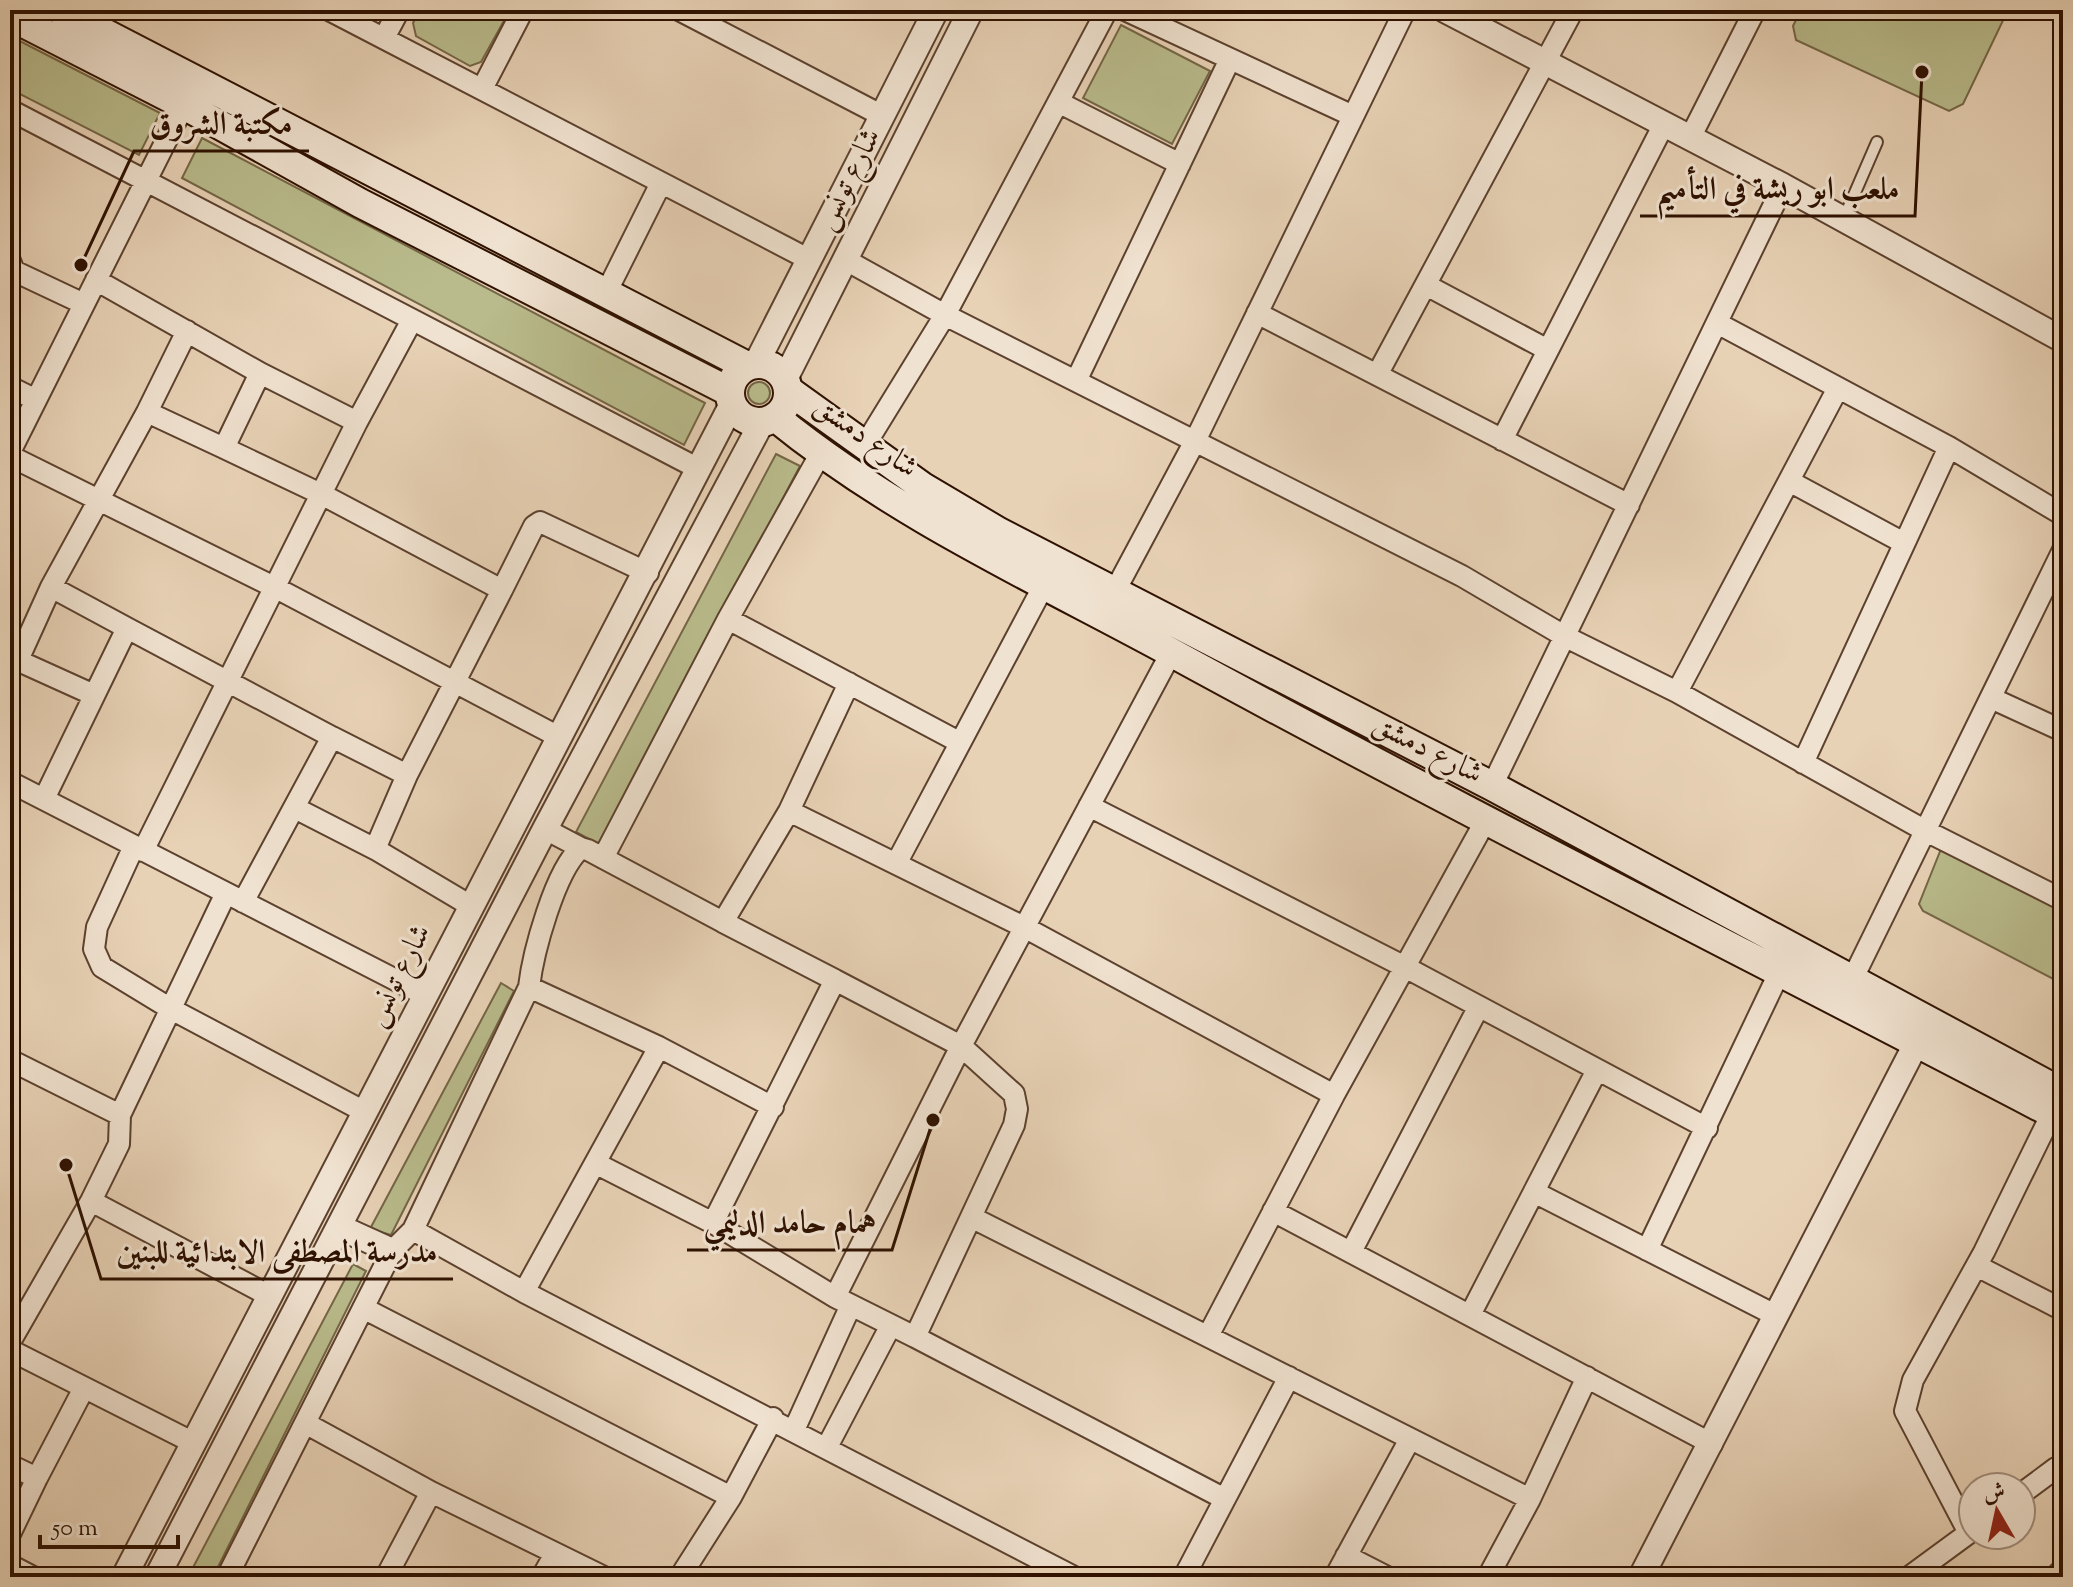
<svg xmlns="http://www.w3.org/2000/svg" width="2073" height="1587" font-family="'Sorts Mill Goudy',Amiri,serif">
	<style>
		.green { fill: #b9bb8c; stroke: #746646; stroke-width: 2 }
		.lines { fill: none; stroke-linecap: round; stroke-linejoin: round }
		.service-casing { stroke: #5c412e; stroke-width: 14 }
		.minor-casing { stroke: #5c412e; stroke-width: 24 }
		.tertiary-casing { stroke: #5c412e; stroke-width: 28 }
		.secondary-casing { stroke: #2e1100; stroke-width: 32 }
		.service { stroke: #f0e2d0; stroke-width: 10 }
		.minor { stroke: #f0e2d0; stroke-width: 20 }
		.tertiary { stroke: #f0e2d0; stroke-width: 24 }
		.secondary { stroke: #f0e2d0; stroke-width: 28 }
		.labels { text-anchor: middle; dominant-baseline: central; stroke-width: 6; stroke-linejoin: round; paint-order: stroke }
		.street-label { font-size: 30px; fill: #2e1100; stroke: #f0e2d0 }
		.leader { fill: none; stroke: #2e1100; stroke-width: 3 }
		.callout-dot { fill: #2e1100; stroke: #f0e2d0; stroke-width: 3 }
		.callout-label { font-size: 32px; text-anchor: middle; font-weight: bold; fill: #2e1100; stroke: #f0e2d0; stroke-width: 6; stroke-linejoin: round; paint-order: stroke }
	</style>
	<rect width="100%" height="100%" fill="#e8d2b6"/>
	<filter id="stains"><feTurbulence type="fractalNoise" baseFrequency=".0025" numOctaves="4"/><feColorMatrix values="0 0 0 0 .2 0 0 0 0 .09 0 0 0 0 .02 0 0 0 .5 -.17"/></filter>
	<radialGradient id="worn" r=".72"><stop offset=".6" stop-color="#630" stop-opacity="0"/><stop offset="1" stop-color="#630" stop-opacity=".3"/></radialGradient>
	<!-- green -->
	<path class="green" d="M420,10H510L481,62L470,66L416,36L413,23Z
		M1801,10H2008L1963,104L1949,111L1796,40L1793,26Z
		M1121,25L1210,71L1172,144L1083,98Z
		M10,36L160,113L139,155L10,89Z
		M202,138L705,403L684,445L182,178Z
		M748 393a11 11 0 1 1 22 0a11 11 0 1 1-22 0Z
		M776,454L800,466L600,845L576,832Z
		M1941,849L2063,901V984L1923,911L1919,904Z
		M501,983L514,991L391,1235L370,1229Z
		M353,1264L366,1271L213,1577H188Z"/>
	<g class="lines">
		<!-- service casing -->
		<g class="service-casing">
			<path id="service" d="M1844,218L1877,142"/>
		</g>
		<!-- minor casing -->
		<g class="minor-casing">
			<path id="minor" d="M329,10L810,260
				M679,10L881,115
				M1125,10L1353,116
				M384,38L399,10
				M482,89L523,10
				M1058,102L1180,164
				M10,110L699,469
				M1690,138L1755,10
				M844,259L945,315L1107,10
				M10,261L14,271L84,304
				M1426,285L1548,350
				M605,295L661,183
				M1257,313L1629,505
				M1717,323L1949,447L2063,515
				M260,373L357,422
				M1377,375L1573,10
				M1076,381L1230,59
				M10,387L36,400
				M147,412L187,331
				M1502,440L1664,124
				M865,445L945,315L1462,576L1566,637L1677,692L1924,830L2063,900
				M224,448L323,495L502,590L534,526L540,522L648,573
				M10,452L184,105
				M10,456L276,588L559,737
				M1789,481L1904,543
				M51,587L147,412L224,448L260,373L96,280
				M1116,589L1195,441L1405,10
				M728,619L959,742
				M127,628L332,737
				M10,657L94,695
				M18,660L51,587L127,628L44,799
				M1677,692L1838,388
				M1991,698L2063,731
				M1803,763L1949,447
				M407,775L502,590
				M10,782L425,995
				M1492,786L1783,186
				M1089,806L1405,967L1707,1128
				M295,808L375,849
				M789,811L849,683
				M545,829L581,848
				M134,846L97,927L94,949L102,967L171,1009L365,1112
				M143,851L357,422L412,320
				M603,858L728,619L822,451
				M896,864L1044,585
				M243,902L332,737L407,775L375,849L471,906
				M835,980L961,1046L1014,1094L1017,1109L1014,1125L971,1217
				M1852,980L2063,550
				M529,987L659,1047L773,1107
				M10,1060L120,1115L226,893
				M597,1164L713,1223L835,1297L915,1337L971,1217L1530,1499
				M1534,1192L1777,1316
				M91,1201L270,1296
				M1273,1211L1712,1444
				M713,1223L835,980L723,922
				M1647,1250L1780,971
				M1351,1252L1478,1008
				M1977,1266L2063,1310
				M524,1292L659,1047
				M835,1297L961,1046L1171,653
				M363,1308L731,1497
				M1470,1315L1597,1070
				M1208,1336L1334,1095L1487,818
				M915,1337L1225,1499
				M10,1342L91,1201L119,1144L120,1115
				M10,1350L194,1443
				M305,1423L431,1492L386,1577
				M794,1430L851,1305
				M827,1447L891,1325
				M10,1465L37,1478L10,1534
				M37,1478L84,1388
				M431,1492L604,1577
				M2021,1494L2056,1468L2063,1472
				M1969,1533L1905,1411L1913,1380L1984,1252L2052,1113
				M1346,1556L1387,1577
				M10,1565L33,1577
				M227,1577L392,1251L413,1230
				M542,1577L555,1554
				M680,1577L731,1497L773,1418
				M1074,1577L524,1292L413,1230L529,987C533,953 555,870 581,848L588,850L723,922L789,811L1024,927L1334,1095
				M1184,1577L1289,1377
				M1335,1577L1410,1439
				M1488,1577L1530,1499L1587,1377
				M1909,1577L1973,1530
				M2055,1577L2063,1569"/>
		</g>
		<!-- tertiary casing -->
		<g class="tertiary-casing">
			<path id="tertiary" d="M1445,10L1783,186L2063,340
				M756,364L936,10
				M785,379L971,10
				M339,1227L392,1251
				M124,1577L732,404
				M157,1577L545,829L762,422
				M1641,1577L1917,1042"/>
		</g>
		<!-- secondary casing -->
		<g class="secondary-casing">
			<path id="secondary" d="M60,10L747,366
				M10,16L184,105L360,203L730,392
				M730 393a29 29 0 1 1 58 0a29 29 0 1 1-58 0Z
				M788,390L923,487L999,532L1492,786L2063,1093
				M775,417C895,515 1038,580 1174,654C1467,814 1767,964 2063,1119"/>
		</g>
		<!-- service -->
		<use href="#service" class="service"/>
		<!-- minor -->
		<use href="#minor" class="minor"/>
		<!-- tertiary -->
		<use href="#tertiary" class="tertiary"/>
		<!-- secondary -->
		<use href="#secondary" class="secondary"/>
	</g>
	<g class="labels">
		<!-- street labels -->
		<g class="street-label">
			<text transform="translate(849 180) rotate(-63)">شارع تونس</text>
			<text transform="translate(865 438) rotate(35)">شارع دمشق</text>
			<text transform="translate(1427 750) rotate(27)">شارع دمشق</text>
			<text transform="translate(399 976) rotate(-63)">شارع تونس</text>
		</g>
	</g>
	<!-- callouts -->
	<path class="leader" d="M81 265L134 151H309M1922 72L1915 216H1640M933 1120L892 1250H687M66 1165L101 1279H453"/>
	<g class="callout-dot">
		<circle cx="81" cy="265" r="8"/>
		<circle cx="1922" cy="72" r="8"/>
		<circle cx="933" cy="1120" r="8"/>
		<circle cx="66" cy="1165" r="8"/>
	</g>
	<g class="callout-label">
		<text x="221" y="134">مكتبة الشروق</text>
		<text x="1778" y="199">ملعب ابو ريشة في التأميم</text>
		<text x="790" y="1233">همام حامد الدليمي</text>
		<text x="277" y="1262">مدرسة المصطفى الابتدائية للبنين</text>
	</g>
	<!-- margin -->
	<rect width="2073" height="1587" fill="none" stroke="#e8d2b6" stroke-width="40"/>
	<rect x="12" y="12" width="2049" height="1563" fill="none" stroke="#2e1100" stroke-width="4"/>
	<rect x="20" y="20" width="2033" height="1547" fill="none" stroke="#2e1100" stroke-width="2"/>
	<!-- north arrow -->
	<g transform="translate(1997 1511) rotate(351)"><circle r="38" fill="#f0e2d0" stroke="#a28e7d" stroke-width="2"/>
	<path d="M0-6L14 30L0 20L-14 30Z" fill="#8f2418"/>
	<text y="-12" font-size="22" font-weight="bold" text-anchor="middle" fill="#2e1100">ش</text>
	</g>
	<!-- scale -->
	<path d="M40 1535v12h138v-12" fill="none" stroke="#2e1100" stroke-width="4"/>
	<text x="52" y="1535" font-size="24" fill="#2e1100" stroke="#f0e2d0" stroke-width="6" paint-order="stroke">50 m</text>
	<rect width="100%" height="100%" filter="url(#stains)"/>
	<rect width="100%" height="100%" fill="url(#worn)"/>
</svg>
